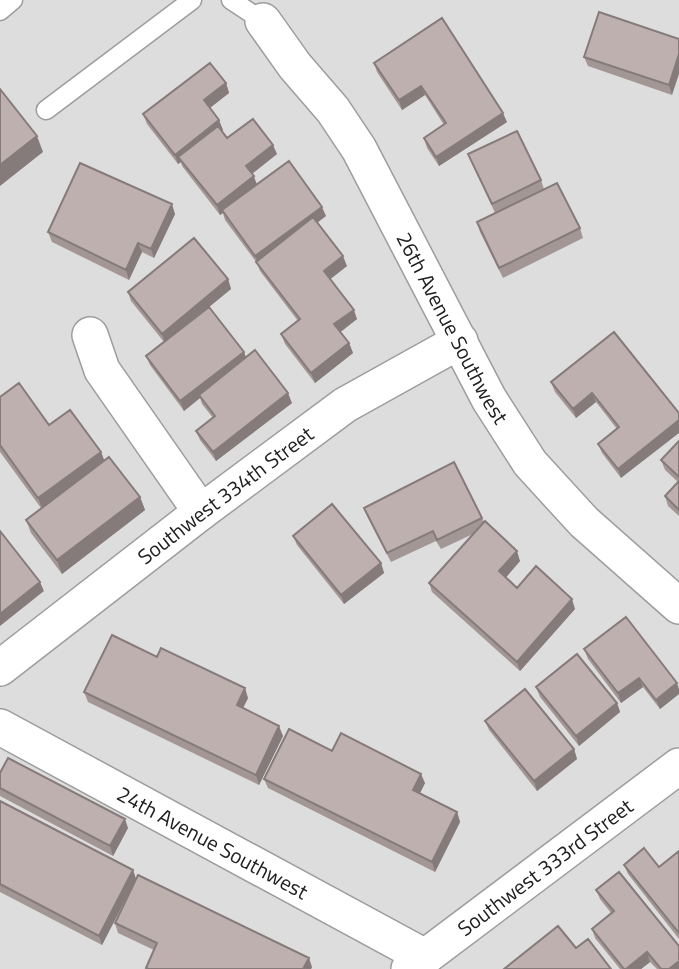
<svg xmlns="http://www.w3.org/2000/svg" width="679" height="969" font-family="'Titillium Web',sans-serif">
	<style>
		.residential { fill: #deddde }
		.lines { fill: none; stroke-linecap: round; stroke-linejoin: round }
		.lane-casing { stroke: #9d9d9d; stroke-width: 21 }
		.street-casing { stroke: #9d9d9d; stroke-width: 38 }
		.lane { stroke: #fff; stroke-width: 18 }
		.street { stroke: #fff; stroke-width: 35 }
		.wall { fill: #a39796 }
		.shaded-wall { fill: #857b7a }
		.building { fill: #beb0af; stroke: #857b7a; stroke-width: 2 }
		.labels { text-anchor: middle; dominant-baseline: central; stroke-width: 5; stroke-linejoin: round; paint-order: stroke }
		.street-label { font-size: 21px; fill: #202020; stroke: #fff }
	</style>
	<rect width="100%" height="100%" fill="#f1e9e6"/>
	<!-- residential -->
	<path class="residential" d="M0,0H679V969H0Z"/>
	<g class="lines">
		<!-- lane casing -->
		<g class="lane-casing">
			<path id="lane" d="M231,0L263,21
				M0,11L13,0
				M46,110L192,0"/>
		</g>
		<!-- street casing -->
		<g class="street-casing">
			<g id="street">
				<path id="s1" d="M263,21L295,66L333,110L359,149L489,399L530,463L584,522L679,606"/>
				<path d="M90,335L102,370L201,512"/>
				<path id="s2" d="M0,668L201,512L345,405L460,341"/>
				<path id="s3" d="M0,727L425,957"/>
				<path id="s4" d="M409,969L679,766"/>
			</g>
		</g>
		<!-- lane -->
		<use href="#lane" class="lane"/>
		<!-- street -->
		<use href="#street" class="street"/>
	</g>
	<!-- wall -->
	<path class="wall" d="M679,39L672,95L588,66L584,57Z
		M374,63L507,122L439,166L427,148L424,138L444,125L425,95L402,110L377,72Z
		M226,83L229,93L210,108L223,130L222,131L227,138L277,154L252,174L257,184L326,216L317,223L347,266L330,279L357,319L340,332L349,343L353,353L315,383L285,344L281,334L298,321L260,271L257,263L225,220L223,213L220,215L182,166L181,162L178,164L147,124L143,114Z
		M468,154L541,180L544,189L580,228L583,238L503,278L480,232L477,222L495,213Z
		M175,214L154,258L142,252L129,280L52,242L48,232Z
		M228,279L231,289L209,307L246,358L292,403L216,461L200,440L196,431L213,418L202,404L200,398L184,411L150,365L146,356L164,342L131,301L128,292Z
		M614,332L621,478L602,453L598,444L617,429L596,402L576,418L555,392L551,382Z
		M0,397L49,425L101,452L104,460L140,497L145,510L62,574L31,533L26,520L41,508L0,452Z
		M679,441V516L668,506L665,496L678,482L665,470L661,460Z
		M364,508L482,518L484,522L520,561L506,577L517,588L575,609L520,671L432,592L429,583L473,534L441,549L436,541L391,562L368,518Z
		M293,536L381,563L384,573L344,604L297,545Z
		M584,649L679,689V694L660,709L643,687L621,703L588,659Z
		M157,657L248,698L243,708L283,736L259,785L88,702L84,692Z
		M536,687L617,703L620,712L579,746L540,697Z
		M485,721L574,749L577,759L537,791L489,730Z
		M332,751L425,783L420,793L457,812L460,822L435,872L268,788L264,779Z
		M0,773L128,828L113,856L0,796Z
		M0,801L133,870L136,879L102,945L0,892Z
		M679,851V939L628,874L624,865L659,867Z
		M596,890L679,969H657L650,962L641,969H620L595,938L592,929L611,913L600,899Z
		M115,923L312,967L311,969H146V968L154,950L118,933Z"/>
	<!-- shaded-wall -->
	<path class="shaded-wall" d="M679,54V74L672,95L669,85Z
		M226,83L229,93L207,110L204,100Z
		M421,86L425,95L402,110L399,100Z
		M503,113L507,122L439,166L436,157Z
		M219,120L223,130L182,161L178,157L181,162L178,164L175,155Z
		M37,136L43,152L0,186V165Z
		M273,145L277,154L249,176L246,166Z
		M254,176L257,186L222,210L223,213L220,215L217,205Z
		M172,204L175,214L154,258L151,249Z
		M322,207L326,216L259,265L255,256Z
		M138,243L142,252L129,280L126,270Z
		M343,256L347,266L328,281L324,271Z
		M228,279L231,289L165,343L162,334Z
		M354,310L357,319L338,334L334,324Z
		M349,343L353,353L315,383L311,373Z
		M244,352L248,362L199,395L200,398L184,411L180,401Z
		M288,393L292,403L216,461L213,452Z
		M592,393L596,402L576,418L573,409Z
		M679,420V433L621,478L618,469Z
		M101,452L106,465L43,511L38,498Z
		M140,497L145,510L62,574L57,560Z
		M517,551L520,561L503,581L499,571Z
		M381,563L384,573L344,604L341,595Z
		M40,582L44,591L0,626V614Z
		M572,599L575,609L520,671L517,662Z
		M639,678L643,687L621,703L618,693Z
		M677,683L679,689V694L660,709L656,700Z
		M245,688L248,698L240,714L237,705Z
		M617,703L620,712L579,746L576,736Z
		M279,726L283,736L259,785L256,775Z
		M574,749L577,759L537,791L534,781Z
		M421,774L425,783L417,799L413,790Z
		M457,812L460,822L435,872L432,862Z
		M125,819L128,828L113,856L110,846Z
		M133,870L136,879L102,945L99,936Z
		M647,952L650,962L641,969H626Z
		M309,958L312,967L311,969H303Z
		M679,961V969H669Z"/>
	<!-- building -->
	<path class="building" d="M599,12L679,39V54L669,85L584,57Z
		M442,18L503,113L436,157L424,138L446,123L421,86L399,100L374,63Z
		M210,63L226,83L204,100L219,120L175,155L143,114Z
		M0,89L37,136L0,165Z
		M253,119L273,145L246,166L254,176L217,205L178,157L218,126L227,138Z
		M517,131L541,180L492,204L468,154Z
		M289,161L322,207L255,256L222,210Z
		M80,163L172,204L151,249L138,243L126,270L48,232Z
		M557,183L580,228L499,268L477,222Z
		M313,217L343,256L324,271L354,310L334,324L349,343L311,373L281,334L300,319L256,262Z
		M194,238L228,279L162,334L128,292Z
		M209,307L244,352L180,401L146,356Z
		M614,332L679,413V420L618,469L598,444L619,427L592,393L573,409L551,382Z
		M255,350L288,393L213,452L196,431L215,416L199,395Z
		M19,383L49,425L70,410L101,452L38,498L0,445V397Z
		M679,441V477L661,460Z
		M109,457L140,497L57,560L26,520Z
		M454,462L482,518L437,540L433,531L387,553L364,508Z
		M679,481V510L665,496Z
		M332,504L381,563L341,595L293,536Z
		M485,521L517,551L499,571L517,588L536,566L572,599L517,662L429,583Z
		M0,531L40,582L0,614Z
		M626,617L677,683L656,700L639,678L618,693L584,649Z
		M112,635L157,657L161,648L245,688L237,705L279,726L256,775L84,692Z
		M577,654L617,703L576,736L536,687Z
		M525,689L574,749L534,781L485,721Z
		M289,729L332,751L341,733L421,774L413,790L457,812L432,862L264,779Z
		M8,758L125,819L110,846L0,788V773Z
		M0,801L133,870L99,936L0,884Z
		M644,848L659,867L679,851V933L624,865Z
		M619,872L679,946V961L669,969H661L647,952L626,969H624L592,929L614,911L596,890Z
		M138,875L309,958L303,969H149L146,968L157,943L115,923Z
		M558,926L576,948L588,939L611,969H504Z"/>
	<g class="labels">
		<!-- street labels -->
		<g class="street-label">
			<text stroke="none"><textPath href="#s1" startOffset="362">26th Avenue Southwest</textPath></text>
			<text stroke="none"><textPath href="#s2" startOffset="284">Southwest 334th Street</textPath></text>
			<text stroke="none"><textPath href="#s3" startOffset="242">24th Avenue Southwest</textPath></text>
			<text stroke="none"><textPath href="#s4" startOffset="170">Southwest 333rd Street</textPath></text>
		</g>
	</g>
</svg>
